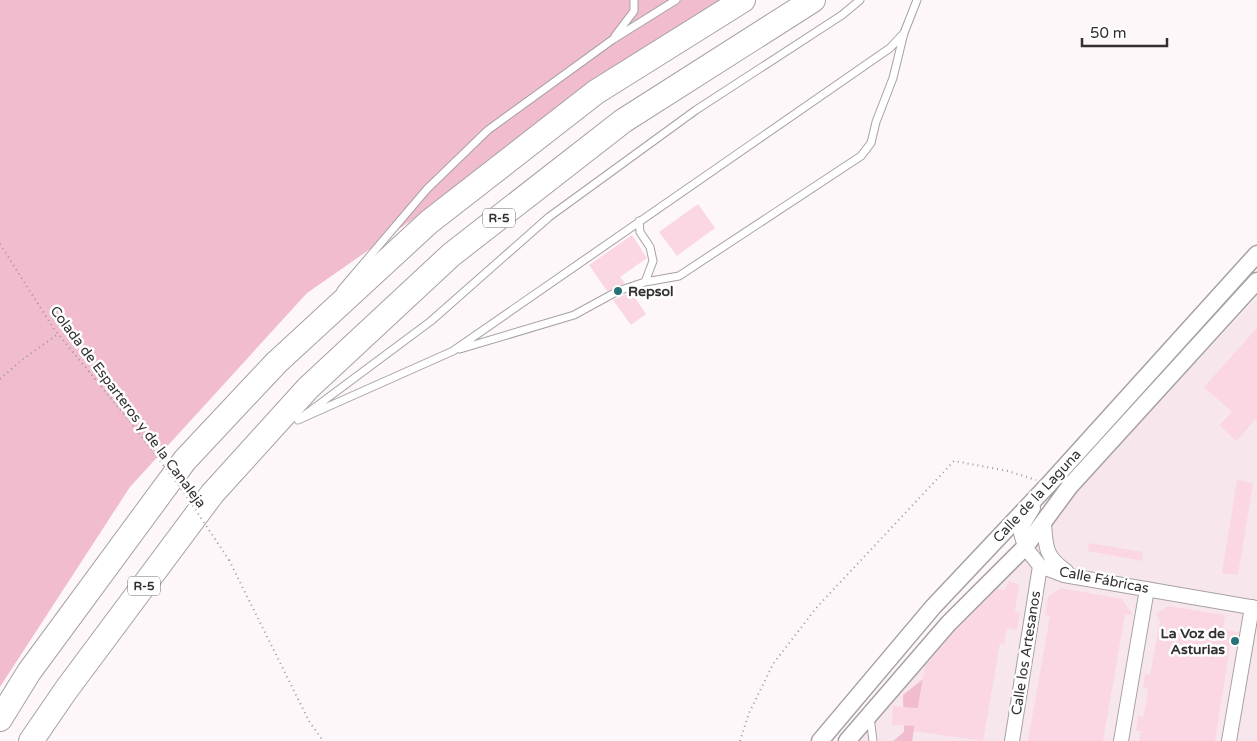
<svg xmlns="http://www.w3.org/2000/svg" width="1257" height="741" font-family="'Varela Round',sans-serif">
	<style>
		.built { fill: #f7e7ec }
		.green { fill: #f1bcce }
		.building { fill: #fad7e3 }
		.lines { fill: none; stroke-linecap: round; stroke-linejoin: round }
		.service-casing { stroke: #a7a1a3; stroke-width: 9 }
		.minor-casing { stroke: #a7a1a3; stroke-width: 16 }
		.tertiary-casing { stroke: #a7a1a3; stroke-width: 19 }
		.motorway-casing { stroke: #a7a1a3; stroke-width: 26 }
		.path { stroke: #9d9899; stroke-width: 2; stroke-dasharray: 1 4; stroke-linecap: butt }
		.service { stroke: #fff; stroke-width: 7 }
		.minor { stroke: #fff; stroke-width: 14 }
		.tertiary { stroke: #fff; stroke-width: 16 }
		.motorway { stroke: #fff; stroke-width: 24 }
		.path-bridge { stroke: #9d9899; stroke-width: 2; stroke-dasharray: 1 4; stroke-linecap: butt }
		.poi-dot { fill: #277277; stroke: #fff; stroke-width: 2 }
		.labels { text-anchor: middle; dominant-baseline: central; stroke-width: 5; stroke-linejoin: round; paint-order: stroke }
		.shield { fill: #fff; stroke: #706d6e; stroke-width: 1 }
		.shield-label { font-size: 12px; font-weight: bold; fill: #322f30 }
		.poi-label { font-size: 14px; font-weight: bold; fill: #322f30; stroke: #fff; text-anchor: start }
		.street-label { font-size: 14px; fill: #322f30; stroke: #fff }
	</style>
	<rect width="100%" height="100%" fill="#fef7f9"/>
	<!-- built -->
	<path class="built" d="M1257,297V741H856L915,663Z"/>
	<!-- green -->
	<path class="green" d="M0,0H728L307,293L130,487L0,687Z
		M923,679L912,741H893L904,732L903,695Z"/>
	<!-- building -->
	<path class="building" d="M698,204L715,228L677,256L659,232Z
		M632,235L647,258L620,277L625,283L607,291L589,265Z
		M631,292L646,314L631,325L613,300Z
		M1257,328V418L1236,441L1219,425L1232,412L1204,387Z
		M1237,480L1253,483L1238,575L1222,573Z
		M1089,543L1143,552L1142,561L1088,551Z
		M1009,581L1019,585L1015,612L1020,613L1017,630L1007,628L1004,644L1000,643L983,741L914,731L915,726L892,725L893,706L918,708L925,666L955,631L997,589L1004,590Z
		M1061,588L1122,599L1133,615L1125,614L1103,741H1028L1050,616L1045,615L1048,597Z
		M1168,606L1225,615L1223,630L1238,632L1236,646H1230L1215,741H1139L1141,731H1136L1138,716L1143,717L1146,704L1148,689L1143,688L1145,674L1150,675L1160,621L1156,614Z"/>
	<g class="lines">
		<!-- service casing -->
		<g class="service-casing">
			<path id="service" d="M615,36L634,11V0
				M639,221L640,232L650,247L653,261L645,282
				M341,290L427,189L488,130L612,40L676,0
				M460,349L574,315L618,291L645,282L679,276L861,156L871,143L876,122L893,78L904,33
				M302,417L431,321L549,217L696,110L842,15L860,0
				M298,420L453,351L890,48L904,33L917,0
				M870,717L873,741"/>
		</g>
		<!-- minor casing -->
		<g class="minor-casing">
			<path id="minor" d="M1033,508L1024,523L1021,533L1025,547L1040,566L1064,575L1257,608
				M1044,524C1046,548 1045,556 1066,571
				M1012,741L1040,566
				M1121,741L1147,589
				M1229,741L1252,607"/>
		</g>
		<!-- tertiary casing -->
		<g class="tertiary-casing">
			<path id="tertiary" d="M820,741L933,607L1049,484L1257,254
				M847,741L948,624L1025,547L1070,486L1257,281"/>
		</g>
		<!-- motorway casing -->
		<g class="motorway-casing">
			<path id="motorway" d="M0,719L29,672L185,460L276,363L429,222L596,92L743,0
				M31,741L66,690L212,494L308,388L451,255L623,121L813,0"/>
		</g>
		<!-- path -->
		<path class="path" d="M0,244L54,329L136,429
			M0,379L23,359L58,334
			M229,560L309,721L323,741
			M740,741L749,713L773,664L817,607L954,461L1008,471L1036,480"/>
		<!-- service -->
		<use href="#service" class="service"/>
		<!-- minor -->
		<use href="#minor" class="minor"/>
		<!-- tertiary -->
		<use href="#tertiary" class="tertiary"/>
		<!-- motorway -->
		<use href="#motorway" class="motorway"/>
		<!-- path-bridge -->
		<path class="path-bridge" d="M136,429L185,494L229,560"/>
	</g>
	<!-- markers -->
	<g class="poi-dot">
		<circle cx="618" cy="291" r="5"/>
		<circle cx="1235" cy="641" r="5"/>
	</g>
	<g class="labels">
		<!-- shield labels -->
		<g class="shield">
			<rect x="483" y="208.5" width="32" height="19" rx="4"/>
			<rect x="128" y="576.5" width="32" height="19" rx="4"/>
		</g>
		<g class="shield-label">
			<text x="499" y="218">R-5</text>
			<text x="144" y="586">R-5</text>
		</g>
		<!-- poi labels -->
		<g class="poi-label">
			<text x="628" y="291">Repsol</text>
			<text x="1225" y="633" text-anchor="end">La Voz de<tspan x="1225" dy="16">Asturias</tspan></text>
		</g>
		<!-- street labels -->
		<g class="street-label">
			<text transform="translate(128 407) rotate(53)">Colada de Esparteros y de la Canaleja</text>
			<text transform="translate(1037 496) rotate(-47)">Calle de la Laguna</text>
			<text transform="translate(1104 580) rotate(11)">Calle Fábricas</text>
			<text transform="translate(1026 653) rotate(-81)">Calle los Artesanos</text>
		</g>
	</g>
	<!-- scale -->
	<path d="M1082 38v8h85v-8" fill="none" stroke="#322f30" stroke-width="2.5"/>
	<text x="1090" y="38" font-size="15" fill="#322f30" stroke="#ffffff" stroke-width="4" paint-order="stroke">50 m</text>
</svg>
